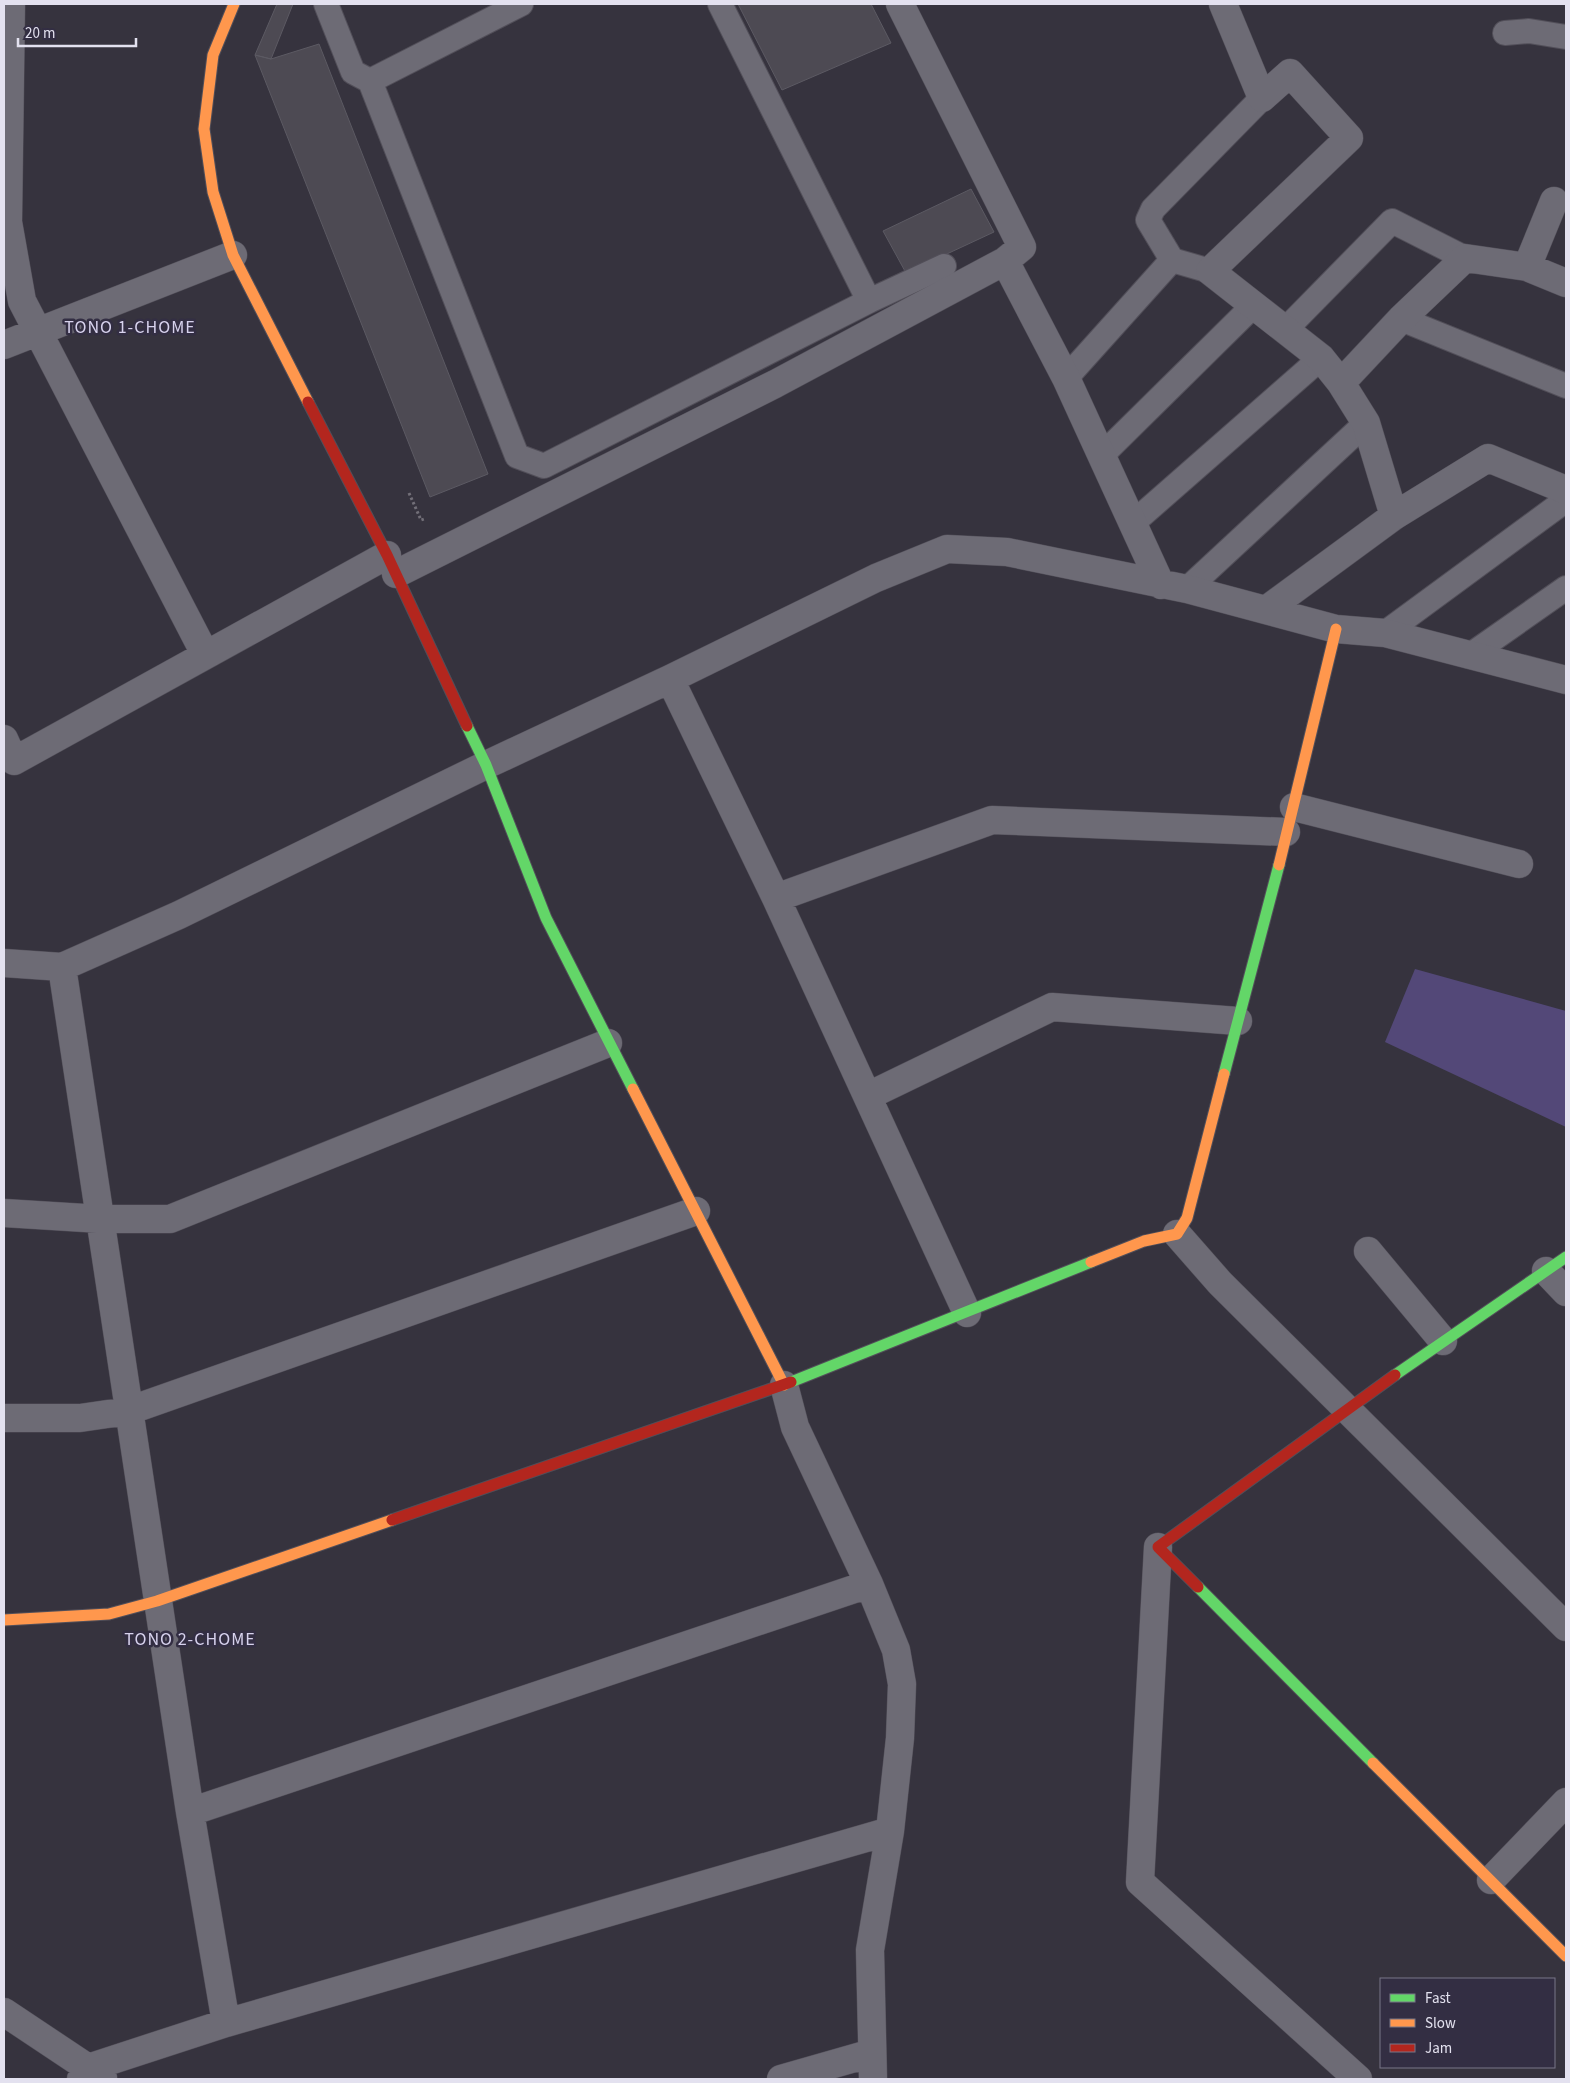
<svg xmlns="http://www.w3.org/2000/svg" width="1570" height="2083" font-family="'Source Sans 3',sans-serif">
	<style>
		.green { fill: #534878 }
		.building { fill: #4d4a53; stroke: #5c5a63 }
		.lines { fill: none; stroke-linecap: round; stroke-linejoin: round }
		.lane-casing { stroke: #524f59; stroke-width: 26 }
		.street-casing { stroke: #524f59; stroke-width: 29 }
		.fast-casing { stroke: #524f59; stroke-width: 13 }
		.slow-casing { stroke: #524f59; stroke-width: 13 }
		.jam-casing { stroke: #524f59; stroke-width: 13 }
		.path { stroke: #726f78; stroke-width: 3; stroke-dasharray: 2.5 2.5; stroke-linecap: butt }
		.lane { stroke: #6d6b75; stroke-width: 24 }
		.street { stroke: #6d6b75; stroke-width: 28 }
		.fast { stroke: #63d668; stroke-width: 11 }
		.slow { stroke: #ff974d; stroke-width: 11 }
		.jam { stroke: #b3261e; stroke-width: 11 }
		.labels { text-anchor: middle; dominant-baseline: central; stroke-width: 5; stroke-linejoin: round; paint-order: stroke }
		.neighbourhood-label { font-size: 18px; letter-spacing: 1px; fill: #d7d2ed; stroke: #332e43 }
	</style>
	<rect width="100%" height="100%" fill="#36333e"/>
	<!-- green -->
	<path class="green" d="M1415,969L1566,1011V1127L1385,1042Z"/>
	<!-- building -->
	<path class="building" d="M277,4H293L271,59L255,55Z
		M738,4H871L891,43L782,90Z
		M319,44L488,474L430,497L255,55L271,59Z
		M971,189L994,232L906,273L883,231Z"/>
	<g class="lines">
		<!-- lane casing -->
		<g class="lane-casing">
			<path id="lane" d="M326,4L353,72L370,81L517,456L544,466L869,301L720,4
				M1505,33L1529,31L1566,37
				M370,81L521,4
				M1210,271L1172,260L1148,220L1153,209L1262,98
				M869,301L944,266
				M1401,319L1566,386
				M1285,330L1392,221L1465,258
				M1066,378L1172,260
				M1102,455L1253,306
				M1134,522L1321,358
				M1187,589L1366,423
				M1385,633L1566,500
				M1469,656L1566,588"/>
		</g>
		<!-- street casing -->
		<g class="street-casing">
			<path id="street" d="M11,4L8,222L22,301L205,654
				M900,4L1022,247L1005,261
				M1223,4L1262,98L1290,73L1349,138L1210,271L1321,358L1341,383L1366,423L1394,516
				M1554,201L1527,267L1566,283
				M4,345L233,255
				M1341,383L1401,319L1465,258L1527,267
				M396,574L775,384L1005,261L1066,378L1161,585
				M1266,610L1394,516L1488,458L1566,490
				M670,679L776,898L967,1313
				M4,739L14,761L387,555
				M1294,807L1519,864
				M776,898L992,820L1286,832
				M4,963L62,967L179,915L486,765L670,679L876,578L947,549L1007,552L1187,589L1336,629L1385,633L1566,680
				M62,967L190,1812L226,2023
				M868,1096L1052,1007L1238,1021
				M4,1213L101,1219H170L608,1043
				M1177,1234L1220,1283L1566,1627
				M1368,1251L1443,1341
				M1546,1271L1566,1292
				M784,1385L795,1427L869,1584L896,1650L902,1684L900,1738L890,1831L870,1950L873,2079
				M4,1418H80L128,1411L696,1211
				M1158,1547L1140,1882L1358,2079
				M190,1812L869,1584
				M1491,1880L1566,1802
				M4,2012L103,2078
				M81,2079L88,2068L226,2023L890,1831
				M781,2079L872,2053"/>
		</g>
		<!-- fast casing -->
		<g class="fast-casing">
			<path id="fast" d="M467,726L486,765L546,918L633,1089
				M1224,1074L1279,865
				M1395,1375L1566,1257
				M791,1382L1091,1262
				M1198,1587L1373,1763"/>
		</g>
		<!-- slow casing -->
		<g class="slow-casing">
			<path id="slow" d="M234,4L213,55L204,129L213,192L233,255L308,402
				M1279,865L1336,629
				M633,1089L784,1385
				M1091,1262L1144,1241L1177,1234L1187,1218L1224,1074
				M4,1620L109,1614L157,1601L392,1520
				M1373,1763L1566,1956"/>
		</g>
		<!-- jam casing -->
		<g class="jam-casing">
			<path id="jam" d="M308,402L387,555L467,726
				M392,1520L791,1382
				M1198,1587L1158,1547L1395,1375"/>
		</g>
		<!-- path -->
		<path class="path" d="M409,493L421,520L424,519"/>
		<!-- lane -->
		<use href="#lane" class="lane"/>
		<!-- street -->
		<use href="#street" class="street"/>
		<!-- fast -->
		<use href="#fast" class="fast"/>
		<!-- slow -->
		<use href="#slow" class="slow"/>
		<!-- jam -->
		<use href="#jam" class="jam"/>
	</g>
	<g class="labels">
		<!-- neighbourhood labels -->
		<g class="neighbourhood-label">
			<text x="130" y="327">TONO 1-CHOME</text>
			<text x="190" y="1639">TONO 2-CHOME</text>
		</g>
	</g>
	<!-- border -->
	<rect width="1570" height="2083" fill="none" stroke="#e3e1ef" stroke-width="10"/>
	<!-- legend -->
	<rect x="1380" y="1978" width="175" height="90" fill="#332e43" stroke="#797688"/>
	<rect x="1390" y="1994" width="25" height="8" fill="#63d668" stroke="#797688"/>
	<text x="1425" y="2003" font-size="15" fill="#e3e1ef">Fast</text>
	<rect x="1390" y="2019" width="25" height="8" fill="#ff974d" stroke="#797688"/>
	<text x="1425" y="2028" font-size="15" fill="#e3e1ef">Slow</text>
	<rect x="1390" y="2044" width="25" height="8" fill="#b3261e" stroke="#797688"/>
	<text x="1425" y="2053" font-size="15" fill="#e3e1ef">Jam</text>
	<!-- scale -->
	<path d="M18 38v8h118v-8" fill="none" stroke="#e3e1ef" stroke-width="2.5"/>
	<text x="25" y="38" font-size="15" fill="#e3e1ef" stroke="#332e43" stroke-width="4" paint-order="stroke">20 m</text>
</svg>
